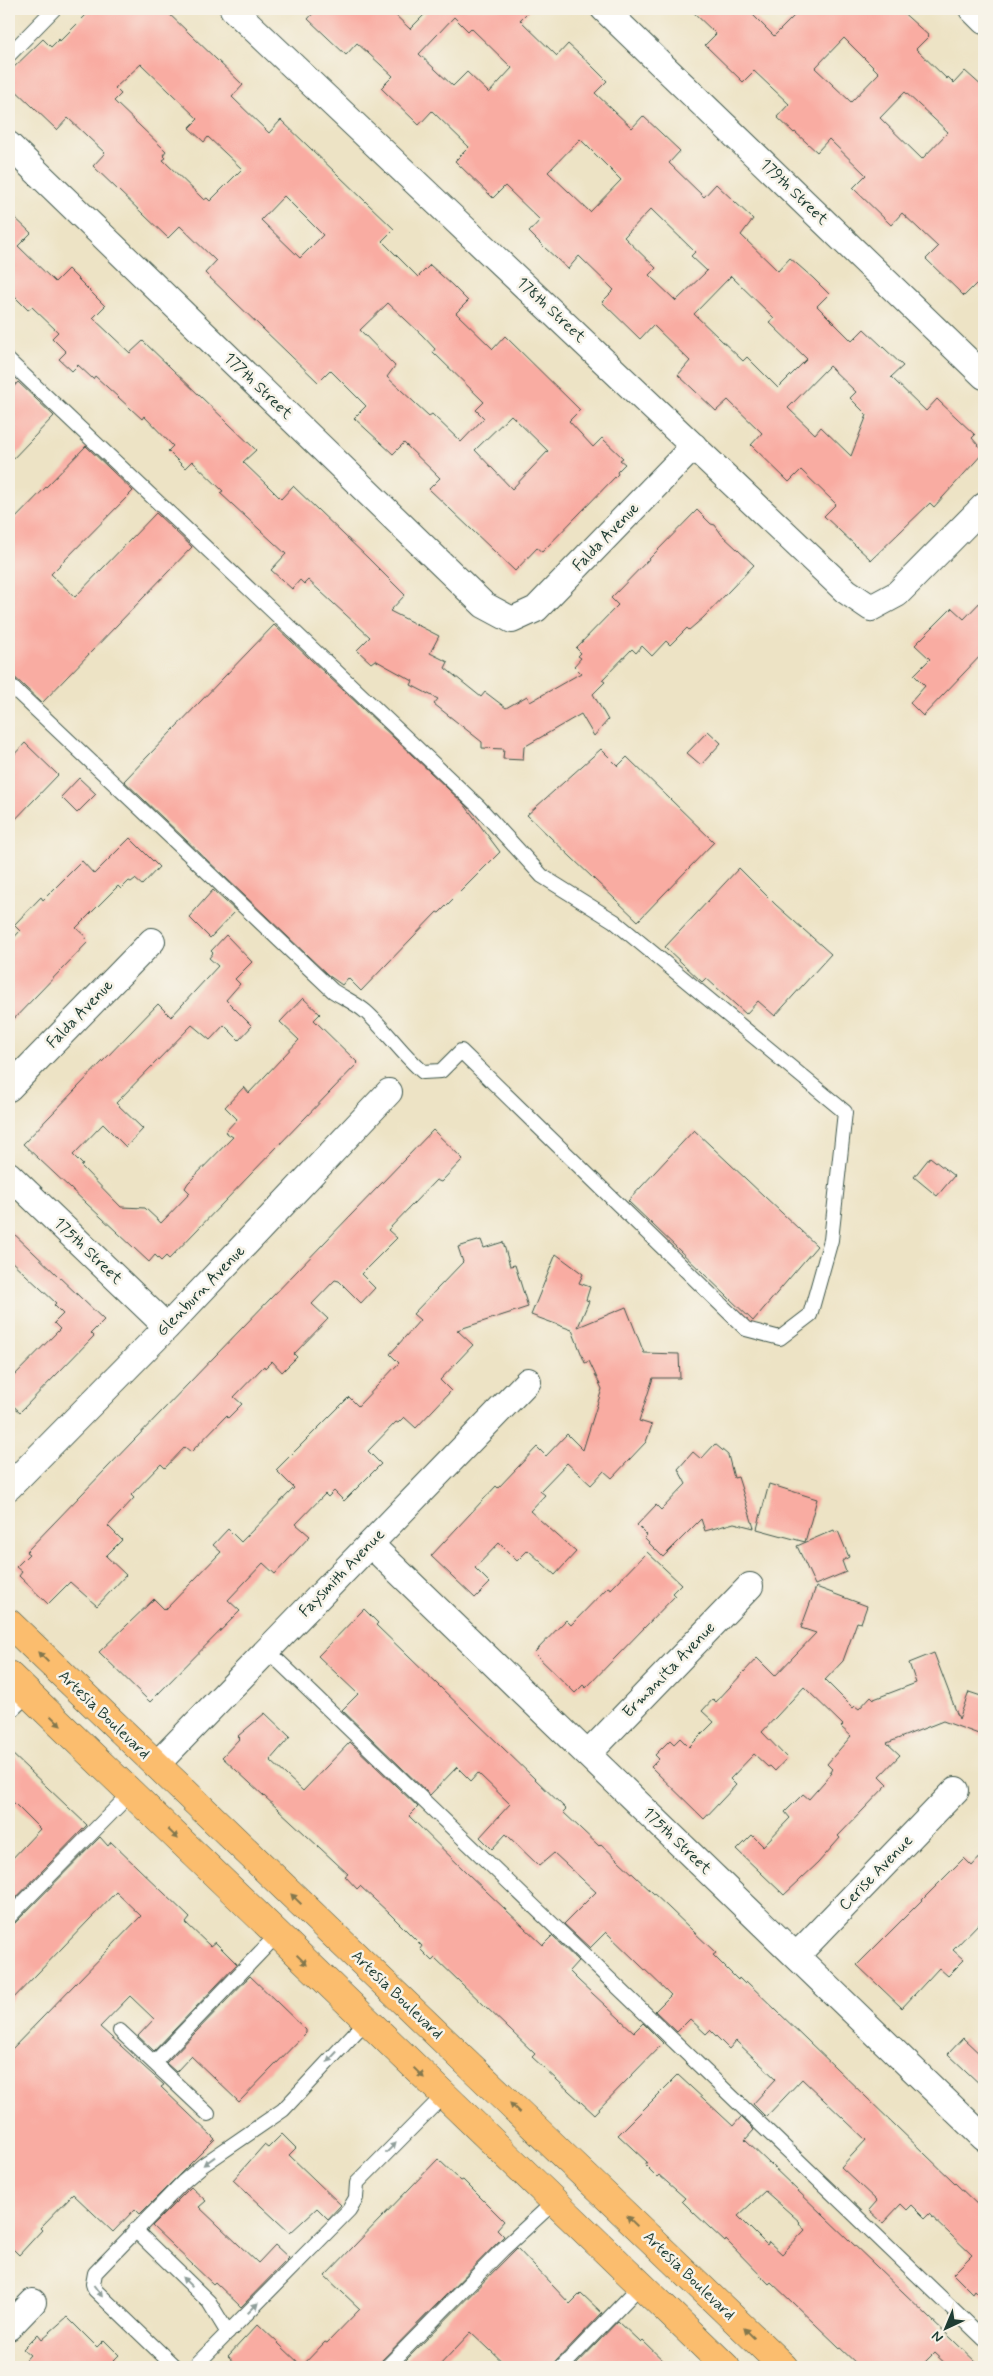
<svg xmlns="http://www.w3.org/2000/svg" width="993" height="2376" font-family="Mynerve,sans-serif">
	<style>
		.building { fill: #f9aca2; fill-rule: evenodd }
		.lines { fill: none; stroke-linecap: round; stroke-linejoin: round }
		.service-casing { stroke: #3e564a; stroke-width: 16 }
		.minor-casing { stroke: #3e564a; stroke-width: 28 }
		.primary-casing { stroke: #3e564a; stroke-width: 29 }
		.service { stroke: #fff; stroke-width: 14 }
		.minor { stroke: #fff; stroke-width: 26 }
		.primary { stroke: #fbbd6e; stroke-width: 28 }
		.oneway { fill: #82774e }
		.oneway2 { fill: #8f9e9a }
		.labels { text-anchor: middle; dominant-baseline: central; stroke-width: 5; stroke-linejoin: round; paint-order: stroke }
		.street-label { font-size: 16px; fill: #1f3d34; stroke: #f7f3e8 }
	</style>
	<rect width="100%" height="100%" fill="#f7f3e8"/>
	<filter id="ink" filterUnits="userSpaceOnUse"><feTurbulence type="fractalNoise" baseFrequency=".02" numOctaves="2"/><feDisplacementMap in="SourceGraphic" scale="10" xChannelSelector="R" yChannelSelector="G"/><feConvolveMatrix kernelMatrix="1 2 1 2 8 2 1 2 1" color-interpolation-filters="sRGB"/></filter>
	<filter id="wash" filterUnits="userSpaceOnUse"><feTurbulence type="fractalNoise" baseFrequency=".0096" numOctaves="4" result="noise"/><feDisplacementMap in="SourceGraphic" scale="20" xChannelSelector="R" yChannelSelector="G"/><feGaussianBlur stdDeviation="1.12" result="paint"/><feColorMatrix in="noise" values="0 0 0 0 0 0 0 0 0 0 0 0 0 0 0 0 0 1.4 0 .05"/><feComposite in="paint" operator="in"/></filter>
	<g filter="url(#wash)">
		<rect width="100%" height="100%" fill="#ede3c5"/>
		<g id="blocks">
			<!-- building -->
			<path class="building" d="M92,9H164L243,85L232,97L269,133L281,120L394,229L382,241L418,277L430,265L452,285L468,301L456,313L493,349L505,336L580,410L569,421L593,447L602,438L623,458L620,460L625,464L617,472L618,474L542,552L537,548L515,571L429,489L440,478L404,443L393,454L354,418L366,406L330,370L318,382L205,273L216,261L180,226L168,238L93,166L105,153L68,118L57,130L9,84V72L43,39L51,47L59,39L60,41ZM141,64L198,119L189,128L204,142L208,137L242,169L210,201L207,198L204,200L163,160L166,158L163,155L166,151L114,101L121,94L115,88ZM284,196L323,235L300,258L261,220ZM388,303L422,335L435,349L433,352L484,402L476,410L484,418L461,442L432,414L429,416L387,377L395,366L360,330ZM511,415L548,451L512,489L475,450Z
				M317,9H389L410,29L430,9H531L520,20L557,56L568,44L591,65L607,81L595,93L632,128L643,116L680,151L669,163L704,197L716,184L753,219L741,235L778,271L790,258L813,278L829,294L817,306L852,341L864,329L903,366L891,377L926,411L937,399L939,401L975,435L972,438L984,452L934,507L930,503L871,560L824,516L836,504L801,470L789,482L751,445L762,433L728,400L716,411L694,390L678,375L690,361L653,325L640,339L602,302L614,290L579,256L568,269L545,248L529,232L540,220L505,186L493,198L455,161L469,147L432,111L419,125L381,88L393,76L357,43L346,55L308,19ZM454,17L468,31L471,28L512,68L489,93L467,72L453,86L419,54ZM580,139L621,180L590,212L548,172ZM651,209L695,252L691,256L707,271L676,301L649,275L656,268L624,237ZM731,276L774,318L769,322L807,359L778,388L747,357L743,361L694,314ZM829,366L856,392L850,398L867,415L851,456L821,427L815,434L788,408Z
				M690,9H747L774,36L801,9H899L929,36L916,49L947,79L948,77L954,83L965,71L984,88V292L976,284L964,296L926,259L938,247L902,213L891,225L853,188L866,175L829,139L817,152L795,132L794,133L777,117L789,104L754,71L743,82L705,45L716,34ZM844,38L879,73L851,102L815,68ZM905,92L948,132L922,159L880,118Z
				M9,212L31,233L18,246L55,282L68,269L105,306L93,318L130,353L143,341L256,450L243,462L268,486L281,499L293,486L368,558L405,595L390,611L439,636L430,653L448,662L445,668L481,697L485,692L506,708L527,696L530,702L581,673L574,666L581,658L578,656L581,653L576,648L618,605L611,598L697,510L711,524L715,525L722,535L754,565L703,618L689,630L687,628L670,645L666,641L652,656L642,646L636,653L632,649L602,680L605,682L593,694L608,720L594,736L581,714L524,747L523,760L503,759L504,749L482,748V742L434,704L438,699L411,685L413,681L375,660L371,663L357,650L370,637L308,580L304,584L300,580L292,589L271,570L286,554L220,493L223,491L192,461L185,468L168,451L173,446L144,416L142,419L95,376L93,379L78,365L72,371L59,359L66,352L52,338L58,332L32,307L28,310L9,291Z
				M18,382L54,416L9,463V392Z
				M86,446L133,491L51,574L75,597L156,513L192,547L42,703L9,672V525Z
				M984,598V652L923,716L910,703L925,686L914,675L930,659L915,645L952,608L964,619Z
				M274,625L464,804L500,852L439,913L437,912L361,991L348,978L342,985L328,975L124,781Z
				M708,731L721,743L701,765L687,753Z
				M25,743L58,775L9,826V760Z
				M601,749L618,766L627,757L714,842L638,921L527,815Z
				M79,778L96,794L77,813L61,797Z
				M130,838L159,867L142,885L135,879L131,882L129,881L121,889L118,886L76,928L86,937L85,939L88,942L9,1024V943L20,931L14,925L41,897L43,900L82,861L94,874Z
				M739,868L776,905L831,954L775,1016L758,1001L746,1014L706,978L702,982L665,947Z
				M213,890L236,911L210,938L189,917Z
				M226,935L252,962L235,979L240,984L226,1000L252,1026L239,1040L224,1025L210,1040L192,1025L116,1103L143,1129L126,1147L103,1124L73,1155L83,1165L81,1166L121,1207L145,1208L161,1223L190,1193L185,1188L188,1183L233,1137L225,1132L237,1119L225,1107L244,1087L249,1093L299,1040L280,1022L303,998L320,1014L314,1020L358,1063L169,1259L166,1256L161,1261L155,1255L149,1262L23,1144L158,1004L171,1017L218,966L209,958L213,953L211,951Z
				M433,1130L463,1159L441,1182L436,1180L388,1230L397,1238L361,1274L375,1288L361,1303L339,1281L335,1280L312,1304L328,1319L294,1354L297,1357L282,1372L272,1361L265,1368L264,1366L234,1397L242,1404L228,1418L226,1416L191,1452L185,1447L165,1468L161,1464L131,1495L134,1498L108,1526L122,1540L106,1556L126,1575L97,1606L70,1582L48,1604L19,1576L22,1572L16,1567L29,1554L26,1552Z
				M694,1130L817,1246L753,1321L628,1201Z
				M930,1157L954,1176L937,1196L914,1177Z
				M9,1229L104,1320L91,1333L94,1336L20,1412L9,1402V1381L60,1329L54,1323L63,1314L54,1305L56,1303L9,1259Z
				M481,1240L484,1248L503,1242L510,1266L515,1265L528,1307L457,1330L473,1345L440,1380L451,1391L416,1428L404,1417L398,1423L396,1422L368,1451L381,1464L344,1501L334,1491L328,1497L325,1494L296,1524L310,1536L275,1574L263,1563L228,1600L240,1611L150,1702L99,1652L154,1599L165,1610L221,1552L213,1545L228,1529L241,1542L294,1488L276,1470L349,1397L358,1406L399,1363L390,1354L420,1320L413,1314L463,1262L458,1247Z
				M556,1254L583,1274L579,1283L590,1287L586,1300L589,1301L578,1327L626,1307L644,1353L679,1354L680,1378H653L639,1421L652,1425L646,1442L612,1478L604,1471L591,1485L567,1463L540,1491L545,1495L530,1511L576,1552L555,1575L528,1550L517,1561L499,1543L475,1568L490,1583L475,1598L431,1556L496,1486L498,1488L537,1447L546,1456L567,1434L583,1450L602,1389L589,1361L585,1363L572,1330L531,1315Z
				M715,1444L728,1455L734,1478L738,1477L754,1528L734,1523L705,1531L701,1519L663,1557L644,1538L647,1535L637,1525L656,1505L661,1510L686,1484L678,1469L693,1452L701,1459Z
				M769,1484L817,1499L805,1542L757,1529Z
				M834,1530L835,1533L838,1531L849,1557L842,1561L846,1572L815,1585L797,1546Z
				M647,1552L681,1584L672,1593L675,1596L586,1688L583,1685L575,1693L534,1653L566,1620L571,1625L608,1587L611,1589Z
				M816,1587L867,1606L861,1623L857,1622L843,1661L825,1680L853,1708L855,1706L859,1709L871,1696L874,1699L916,1683L909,1663L934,1653L959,1719L969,1692L984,1697V1736L943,1721L887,1743L900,1755L880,1776L888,1784L838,1836L840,1838L818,1863L784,1895L737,1850L752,1835L763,1846L790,1818L785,1812L803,1794L809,1799L832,1773L830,1772L832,1769L827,1764L851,1736L841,1727L843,1725L804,1687L762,1732L787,1758L775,1771L770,1766L768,1767L754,1754L730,1779L736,1785L704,1819L651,1767L659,1759L655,1755L670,1740L674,1744L680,1738L689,1747L714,1722L702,1711L713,1699L716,1702L757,1658L775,1676L816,1633L801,1628Z
				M364,1609L378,1623L376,1625L566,1809L563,1812L599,1846L601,1844L669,1908L716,1953L713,1955L738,1980L739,1978L745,1984L747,1982L984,2211V2300L974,2290L972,2293L953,2274L972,2255L929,2214L925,2218L912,2205L907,2210L901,2204L883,2223L869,2210L877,2201L841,2167L866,2140L802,2079L766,2117L753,2104L776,2079L736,2041L729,2049L710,2030L706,2034L690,2019L677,2032L655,2011L671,1995L606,1932L590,1948L564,1924L596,1892L554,1853L539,1866L506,1834L492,1849L480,1837L510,1804L478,1773L471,1781L457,1767L430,1795L342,1710L358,1694L318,1656Z
				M265,1713L290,1737L270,1760L303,1791L350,1742L418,1807L409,1816L467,1873L543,1945L552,1936L578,1961L569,1971L579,1981L634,2032L643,2023L663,2043L594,2114L532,2057L535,2054L435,1958L432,1961L420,1949L422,1946L390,1914L360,1886L357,1889L345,1876L348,1874L222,1757L240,1738L238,1736Z
				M9,1751L87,1825L9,1905V1862L40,1829L9,1798Z
				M100,1837L108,1846L111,1842L190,1918L186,1923L210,1946L215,1942L237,1964L154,2051L138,2036L154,2019L130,1996L100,2027L164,2085L161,2087L215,2139L140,2214L135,2209L113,2232L73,2194L40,2228L42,2230L19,2255L9,2245V2052L141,1916L116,1892L9,2003V1926L15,1923Z
				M984,1853V1918L953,1950L964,1960L948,1976L939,1968L902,2008L857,1965L964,1858L972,1866Z
				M250,1976L306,2030V2033L239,2102L191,2056L176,2072L166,2063Z
				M963,2038L984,2058V2088L948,2054Z
				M678,2075L733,2126L741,2117L754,2130L745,2140L981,2367H949L934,2353L920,2367H860L771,2282L769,2284L726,2240L725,2242L694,2213L682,2201L685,2198L659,2175L657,2177L645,2165L647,2162L618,2135ZM765,2191L800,2222L799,2223L805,2230L782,2254L769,2242L767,2245L738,2216Z
				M282,2134L296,2148L289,2155L341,2205L328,2219L317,2208L290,2233L233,2180L264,2145L268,2148Z
				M438,2159L461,2181L463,2180L504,2221L497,2229L504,2236L381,2361L378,2367H240L228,2356L258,2324L302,2366L325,2342L327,2343L360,2309L325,2276Z
				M191,2187L206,2201L199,2207L258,2263L275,2245L289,2258L241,2307L215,2282L213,2284L152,2226Z
				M517,2248L570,2304L581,2293L602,2313L556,2361L553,2367H508L471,2332L438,2367H399Z
				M67,2317L97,2347L104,2340L119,2355L107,2367H19L30,2355L23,2349L38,2334L42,2339Z
				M618,2321L641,2343L643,2341L670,2367H574Z"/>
		</g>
	</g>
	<g filter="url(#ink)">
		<use href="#blocks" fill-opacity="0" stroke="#3e564a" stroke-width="1"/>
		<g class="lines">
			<!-- service casing -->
			<g class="service-casing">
				<path id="service" d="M9,55L54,9
					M9,361L478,806L542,876L614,921L845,1112L831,1240L810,1315L780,1338L746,1329L461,1051L441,1071L423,1072C402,1054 387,1031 366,1012C357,1004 344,998 333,991L9,684
					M267,1650L984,2339
					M9,1713L28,1694
					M9,1917L131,1793
					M120,2031L154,2063L277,1935
					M154,2063L208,2114
					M135,2230L209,2302L228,2333
					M175,2367L95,2290L93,2284L95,2273L183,2182L203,2165L283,2110L366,2021
					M194,2367L349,2210L356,2198L357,2183L443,2096
					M387,2367L503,2249L554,2202
					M562,2367L641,2285"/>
			</g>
			<!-- minor casing -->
			<g class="minor-casing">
				<path id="minor" d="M233,9L846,591L871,608L897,594L984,506
					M604,9L984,376
					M972,9L984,21
					M9,145L484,605L512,620L536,609L694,446
					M9,1088L152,941
					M9,1175L167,1327
					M9,1487L167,1327L389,1092
					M370,1544L984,2138
					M588,1754L750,1586
					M156,1765L528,1381
					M796,1956L956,1790
					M9,2327L33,2302"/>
			</g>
			<!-- primary casing -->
			<g class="primary-casing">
				<path id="primary" d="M9,1623L784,2367
					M9,1675L726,2367"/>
			</g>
			<!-- service -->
			<use href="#service" class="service"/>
			<!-- minor -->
			<use href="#minor" class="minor"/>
			<!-- primary -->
			<use href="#primary" class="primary"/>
		</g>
		<!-- one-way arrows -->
		<defs><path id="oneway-solid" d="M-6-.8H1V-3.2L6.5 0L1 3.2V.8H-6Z" transform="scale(1.25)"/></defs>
		<g class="oneway">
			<use href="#oneway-solid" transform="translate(43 1657) rotate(-136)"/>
			<use href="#oneway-solid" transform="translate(56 1721) rotate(44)"/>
			<use href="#oneway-solid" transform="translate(173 1834) rotate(44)"/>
			<use href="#oneway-solid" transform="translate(296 1899) rotate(-136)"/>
			<use href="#oneway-solid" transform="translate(302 1960) rotate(44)"/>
			<use href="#oneway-solid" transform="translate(419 2073) rotate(44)"/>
			<use href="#oneway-solid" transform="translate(515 2108) rotate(-136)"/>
			<use href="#oneway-solid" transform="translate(632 2221) rotate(-136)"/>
			<use href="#oneway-solid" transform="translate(749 2333) rotate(-136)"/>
		</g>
		<g class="oneway2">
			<use href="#oneway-solid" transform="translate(332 2057) rotate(133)"/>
			<use href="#oneway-solid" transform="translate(391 2148) rotate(-45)"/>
			<use href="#oneway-solid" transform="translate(209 2161) rotate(144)"/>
			<use href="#oneway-solid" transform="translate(187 2282) rotate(-136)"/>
			<use href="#oneway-solid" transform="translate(98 2291) rotate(53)"/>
			<use href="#oneway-solid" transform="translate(253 2308) rotate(-45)"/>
		</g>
	</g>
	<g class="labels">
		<!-- street labels -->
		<g class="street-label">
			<text transform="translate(794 192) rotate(44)">179th Street</text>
			<text transform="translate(551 310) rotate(43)">178th Street</text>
			<text transform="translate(258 386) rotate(44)">177th Street</text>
			<text transform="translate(606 537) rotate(-46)">Falda Avenue</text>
			<text transform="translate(80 1014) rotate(-46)">Falda Avenue</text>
			<text transform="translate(88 1251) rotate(44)">175th Street</text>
			<text transform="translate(201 1291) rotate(-46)">Glenburn Avenue</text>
			<text transform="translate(342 1573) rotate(-46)">Faysmith Avenue</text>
			<text transform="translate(669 1670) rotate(-46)">Ermanita Avenue</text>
			<text transform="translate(104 1715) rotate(44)">Artesia Boulevard</text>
			<text transform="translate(677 1841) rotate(44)">175th Street</text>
			<text transform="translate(876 1873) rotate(-46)">Cerise Avenue</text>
			<text transform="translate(397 1995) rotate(44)">Artesia Boulevard</text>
			<text transform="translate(689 2276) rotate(44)">Artesia Boulevard</text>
		</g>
	</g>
	<!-- margin -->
	<rect width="993" height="2376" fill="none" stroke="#f7f3e8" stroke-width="30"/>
	<!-- north arrow -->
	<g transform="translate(946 2328) rotate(224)" stroke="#f7f3e8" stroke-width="4" paint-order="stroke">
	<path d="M0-4L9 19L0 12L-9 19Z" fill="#1f3d34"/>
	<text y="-8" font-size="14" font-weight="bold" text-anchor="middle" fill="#1f3d34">N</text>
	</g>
</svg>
